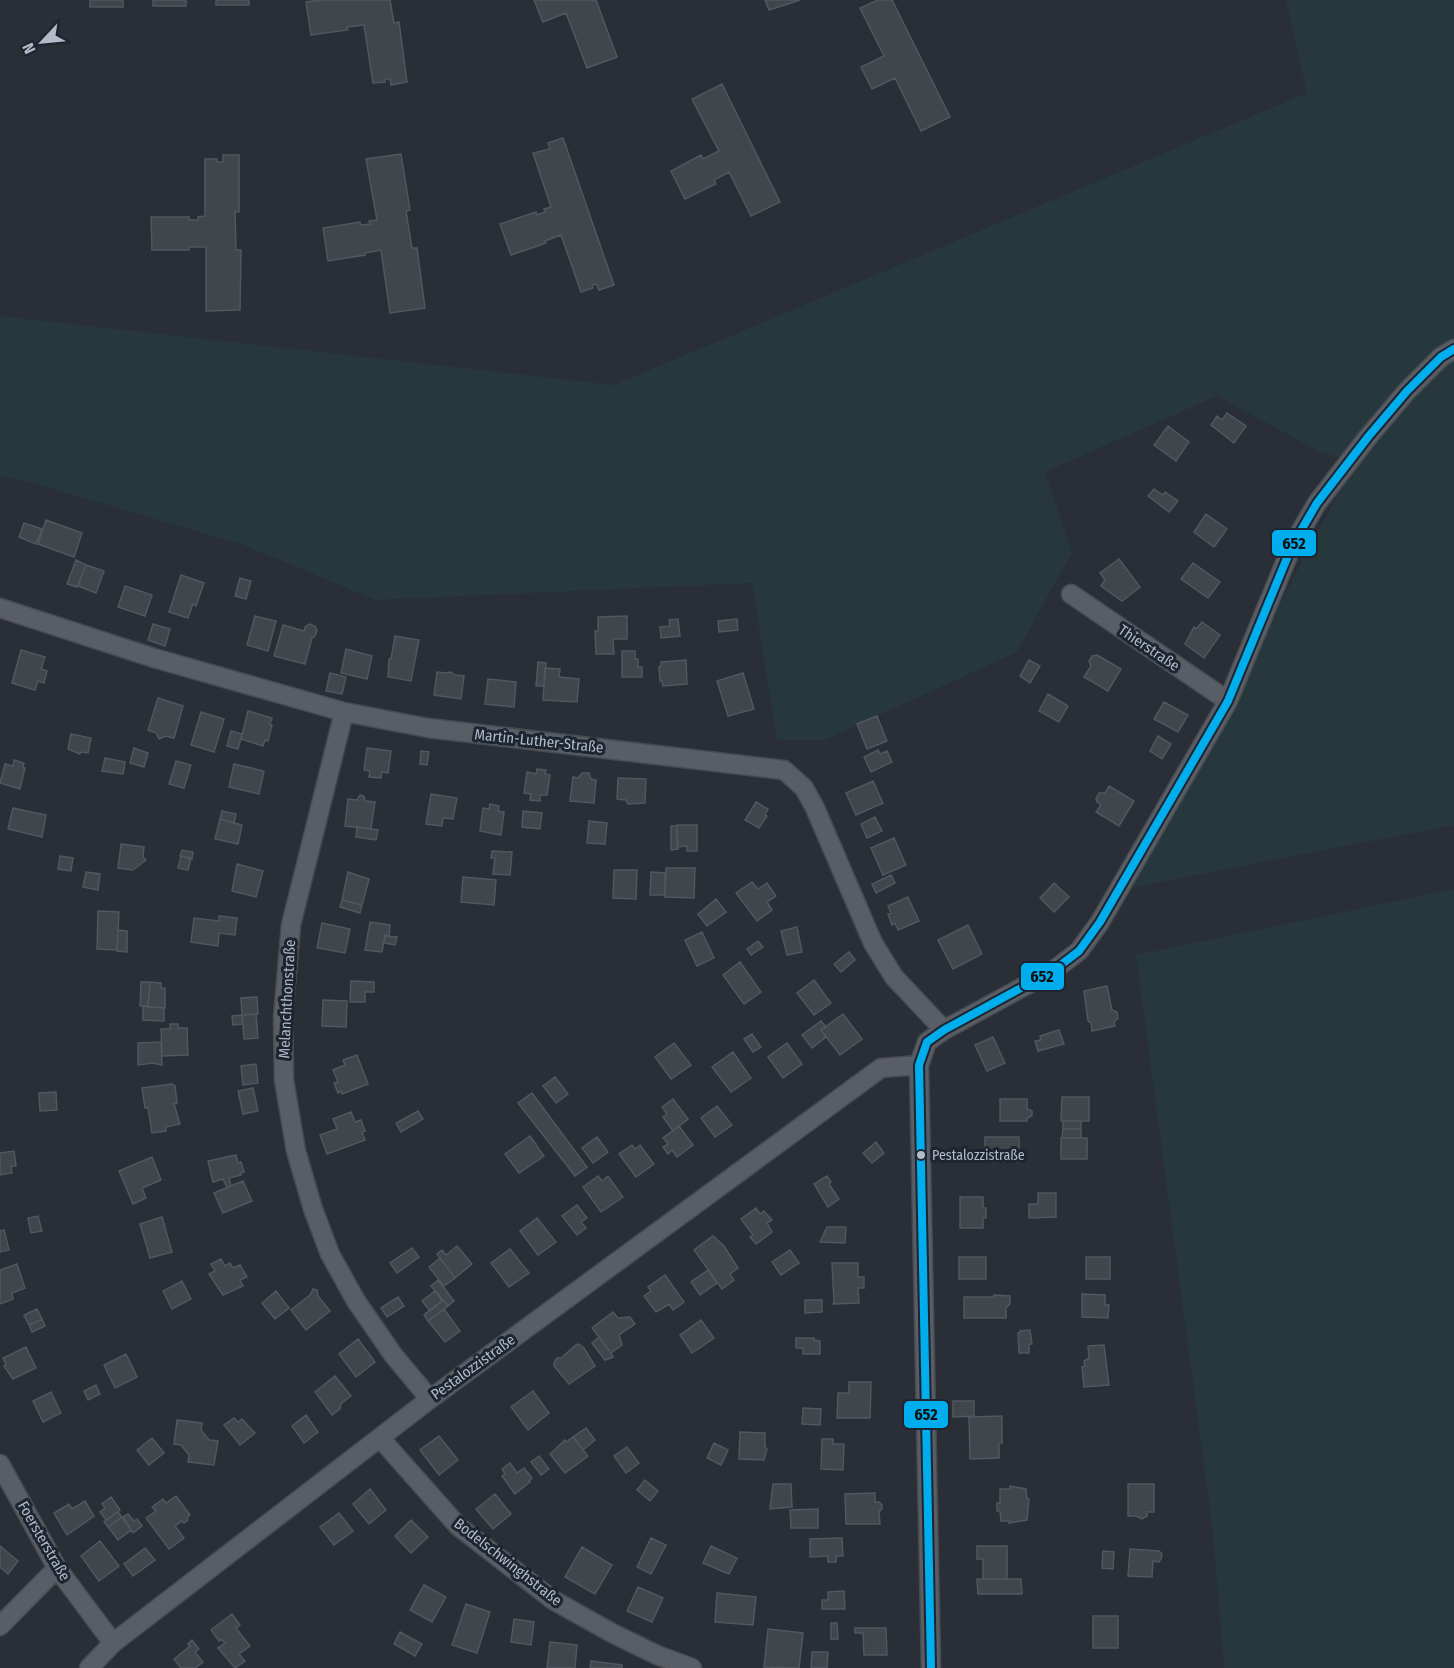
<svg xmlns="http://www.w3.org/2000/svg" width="1454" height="1668" font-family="'Fira Sans Condensed',sans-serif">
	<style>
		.green { fill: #27383c }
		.building { fill: #41454c; stroke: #52565e; stroke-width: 1.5 }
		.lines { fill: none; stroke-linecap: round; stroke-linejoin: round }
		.minor-casing { stroke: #474b51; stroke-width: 21 }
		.minor { stroke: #595d65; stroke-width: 18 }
		.bus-1-casing { stroke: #1d2531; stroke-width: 12 }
		.bus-1 { stroke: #00aded; stroke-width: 8 }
		.bus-dot { fill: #b4bbc8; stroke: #1d2531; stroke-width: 2 }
		.labels { text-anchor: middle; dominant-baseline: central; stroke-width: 6; stroke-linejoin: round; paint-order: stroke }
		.bus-label { font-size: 14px; fill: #b4bbc8; stroke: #1d2531; text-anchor: start }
		.street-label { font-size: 15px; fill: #b4bbc8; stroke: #1d2531 }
		.line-badge { stroke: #1d2531; stroke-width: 2 }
		.pale-badge-label { font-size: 16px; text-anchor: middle; font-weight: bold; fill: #111 }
	</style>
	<rect width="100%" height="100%" fill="#2a2e36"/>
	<!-- green -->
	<path class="green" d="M1286,0H1454V825L1119,890L1228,701L1355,462L1318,451L1217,396L1045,472L1072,552L1017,652L825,740H777L752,583L376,600L244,545L22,480L0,476V316L614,385L1307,93Z
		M1454,889V1668H1224L1213,1533L1136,955Z"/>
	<!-- building -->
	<path class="building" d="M90,0H123V7H90Z
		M153,0H186V6H153Z
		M216,0H249V5H216Z
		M321,0H390L394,23L399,22L407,82L391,85L390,79H385V82L373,83L364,25L347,27L348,30L311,35L306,2Z
		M534,0H596L617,57L587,68L566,13L543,22Z
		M765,0H800L769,10Z
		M878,0H892L950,117L921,131L895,78L872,89L861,67L884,56L860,8Z
		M722,84L780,202L751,216L729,172L714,180L716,184L685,199L671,171L701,155L703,159L719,151L692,99Z
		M563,138L614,285L599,290L596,284L592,285L593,288L581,292L561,235L545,241L546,243L511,255L500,224L536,212L537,215L545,212L544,209L551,207L533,153L550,149L548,143Z
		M401,154L410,210L406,211L412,248H417L425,308L390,313L381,250L365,253V255L328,261L323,228L360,222L361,225L370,224L369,221L377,220L366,159Z
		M223,155H239V212H235L236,250H241L240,310L206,311V247H189V250H152L151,217H189V220H198V217L205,216V159H217V162H223Z
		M1227,413L1246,426L1234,443L1211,425L1217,416L1222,420Z
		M1168,426L1189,442L1176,461L1154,445Z
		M1154,489L1163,495L1165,492L1178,501L1169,512L1148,496Z
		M1206,514L1227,529L1214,547L1194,532Z
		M46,520L82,533L74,557L38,544Z
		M24,523L42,529L36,544L19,537Z
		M1119,559L1140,587L1122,601L1101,586L1105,580L1100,573Z
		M76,560L86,565L77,587L67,584Z
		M1193,563L1220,582L1208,598L1181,579Z
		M86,565L104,571L96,593L78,586Z
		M181,575L204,583L196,606L193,604L188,618L169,612Z
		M240,578L251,581L246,599L235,596Z
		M125,586L152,595L145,616L118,607Z
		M255,616L276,621L268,651L247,645Z
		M627,616V639H613L614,654H596L595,631H598V617Z
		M678,619L680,636L661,638L660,627L670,626L669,620Z
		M737,619L738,630L719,632L718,621Z
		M1202,622L1220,635L1204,658L1185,644L1194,627L1196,629Z
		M153,624L170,629L165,646L148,640Z
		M309,624L315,626L317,630L315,636L312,638L305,664L274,656L283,625L304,631L305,627Z
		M395,636L419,640L411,681L388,677L389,659H391Z
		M346,649L372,656L367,679L341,673Z
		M21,650L45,657L41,669L47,671L44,683L38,681L35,690L12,683Z
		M622,651H635V659H638V667H642V677H622Z
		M1097,655L1121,669L1108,691L1084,677L1091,666L1089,661L1092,656Z
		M686,660L687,684L663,686L662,681H660L659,667L661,666V662Z
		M1029,660L1040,666L1030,683L1020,676Z
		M538,662L546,663L544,686H536Z
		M545,668L560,669L559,677L579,679L577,702L543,700Z
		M437,672L446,673L451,672L455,675L464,676L461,699L434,695Z
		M330,673L346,677L342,694L326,691Z
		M743,673L754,709L728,716L717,681Z
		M488,679L516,682L514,707L485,704Z
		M1048,694L1068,706L1059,722L1039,711Z
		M158,698L183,706L174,738L165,736L159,739L156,733L148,730Z
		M1164,702L1188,715L1178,732L1154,719Z
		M248,711L272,718L270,724L272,725L268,741L265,740L263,746L241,739Z
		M201,712L224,719L214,752L191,745Z
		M877,716L887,741L867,749L857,724Z
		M231,731L242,734L238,749L227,746Z
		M71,734L91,738L88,753L81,752L80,754L68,749Z
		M1158,736L1171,744L1162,759L1150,751Z
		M134,748L148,753L144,767L130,763Z
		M367,748L391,751L388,773L382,772L381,778L369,777L370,771L364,770Z
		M878,750L880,754L887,751L892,762L871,772L864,757Z
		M421,751L429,752L427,765L420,764Z
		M105,758L125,762L123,774L102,771Z
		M14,760L24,763L23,768H25L20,789L0,783L5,764L13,766Z
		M176,761L191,765L184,788L169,784Z
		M234,764L264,771L259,794L229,787Z
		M537,769L546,770L545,774L550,775L547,795H540V801L530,800L531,794L524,793L527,772L536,774Z
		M582,773H589L591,779L596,780L594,803L570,801L573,777L578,778Z
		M618,778L646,779L645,803L628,804L626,800L617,799Z
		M873,781L883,803L856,815L846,793Z
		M1109,786L1134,801L1119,826L1096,812L1101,805L1097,802L1096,799L1099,793H1105Z
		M431,794L457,798L453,819L443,818L442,826L426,824Z
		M360,795L364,796L365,801L375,802L371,829L345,826L348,799L357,800Z
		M756,802L768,809L765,815L767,816L759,828L745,820Z
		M490,804L499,806L498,811L504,812L501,835L480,831L483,808L489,809Z
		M13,808L46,815L42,837L8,829Z
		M222,811L236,814L234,823L220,819Z
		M523,811L542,813L540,829L522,827Z
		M875,817L882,831L867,838L861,824Z
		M220,819L242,825L238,844L215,839Z
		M589,821L607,823L605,844L587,843Z
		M677,825H697V851H687V846L677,847Z
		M671,826H677L678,849L671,850Z
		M357,827L378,830L376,840L356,837Z
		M894,838L906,865L883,875L871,848Z
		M121,844L144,847L143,857L146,860L133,870L118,868Z
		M182,850L193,852L192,859L180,856Z
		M492,851L512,852L510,875L493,874L495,858H491Z
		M60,856L73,858L71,871L58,869Z
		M181,856L191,858L188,870L178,868Z
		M237,864L263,871L256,897L232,891Z
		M666,868H695L694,898L665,897Z
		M614,870H637L636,899L613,898Z
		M86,872L100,874L98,890L83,887Z
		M348,872L369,879L362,905L342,900Z
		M651,872L665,873V895H650Z
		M891,875L895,883L876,893L872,884Z
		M463,877L496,880L494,905L461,902Z
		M752,882L758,889L767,883L776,896L767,902L772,910L757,921L736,893Z
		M1054,883L1069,897L1054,912L1040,898Z
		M908,897L919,921L898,930L895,923L892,925L888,914L891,913L888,906Z
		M716,899L726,912L707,926L698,914Z
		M342,900L362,905L360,913L340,907Z
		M98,911L119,912L117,950L97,949Z
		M219,916L237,918L235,935L219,933L218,946L191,942L194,918L219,921Z
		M370,922L390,925L389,936L385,935L382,952L365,950Z
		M322,923L350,929L345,953L317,948Z
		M968,925L982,954L953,969L938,940Z
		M797,927L802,952L787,955L781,931Z
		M118,930L127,931V952L117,951Z
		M702,932L714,958L697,966L685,940Z
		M385,936L397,937L395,945L384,943Z
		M758,941L763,947L751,955L747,949Z
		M849,952L855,960L841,972L834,964Z
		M740,962L761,992L744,1004L723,975Z
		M814,980L831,1003L814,1015L797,993Z
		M351,981L374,982V992H365V1002H350Z
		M141,982H150L148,1006H140Z
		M150,982L161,983V988H165V1008L148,1007Z
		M1107,986L1112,1010L1117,1012L1118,1018L1114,1022L1115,1026L1092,1031L1091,1023L1088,1021L1084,991Z
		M257,997L258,1014L242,1015L241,998Z
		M323,1000L347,1001L346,1027L322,1026Z
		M143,1006L164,1008V1021L143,1020Z
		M256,1014L258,1038L244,1039L242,1015Z
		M843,1014L862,1039L840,1055L821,1030Z
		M242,1015L243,1024L233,1025L232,1016Z
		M821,1021L826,1027L821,1030L826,1037L812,1048L802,1035Z
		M170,1024H178V1028H187L188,1055L162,1056L161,1029H170Z
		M1059,1030L1064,1044L1038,1051L1035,1041L1041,1040L1040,1036Z
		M752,1034L761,1047L753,1052L744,1039Z
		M993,1037L1005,1063L987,1071L975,1045Z
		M161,1042L162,1065L153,1063L138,1065V1043Z
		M674,1043L691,1065L671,1079L655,1057Z
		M787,1043L802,1064L783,1078L768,1057Z
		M733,1052L751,1078L731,1092L712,1067Z
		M357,1055L368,1084L342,1094L341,1091L338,1093L334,1083L338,1082L333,1070L345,1065L343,1060Z
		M256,1064L258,1083L243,1085L241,1066Z
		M555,1077L568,1094L556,1103L543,1086Z
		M172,1084L175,1086L177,1103L174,1104L180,1124L166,1127V1131L152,1133L148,1108H145L142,1088Z
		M253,1088L258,1111L243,1114L238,1091Z
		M56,1092L57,1110L40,1111L39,1093Z
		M532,1093L587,1167L575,1176L518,1103Z
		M1062,1097H1089V1121H1061Z
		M673,1099L688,1119L673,1131L663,1117L667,1114L662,1107Z
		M1000,1099H1027V1109L1032,1111V1116L1027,1118V1121H1000Z
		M717,1106L732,1125L715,1137L701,1118Z
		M418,1111L423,1119L401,1132L396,1123Z
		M351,1112L355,1122L361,1120L365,1131L362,1132L365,1140L327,1154L320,1135L337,1129L333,1119Z
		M1063,1121H1081V1129H1063Z
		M679,1126L693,1145L677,1157L672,1150L668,1154L663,1147L668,1144L663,1138Z
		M1063,1129H1081V1138H1062Z
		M530,1136L544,1156L519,1173L505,1154Z
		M597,1137L608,1152L593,1163L582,1148Z
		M985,1137H1019V1162H985Z
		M1061,1138H1087V1159H1061Z
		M876,1142L884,1153L872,1163L863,1153Z
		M632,1145L635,1149L640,1145L654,1164L636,1177L619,1154Z
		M14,1151L16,1166H11L12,1173L0,1175V1153Z
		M236,1155L238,1163L241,1162L244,1172L240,1173L241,1175L229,1178L231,1186L227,1188L223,1179L213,1182L208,1161Z
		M152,1157L161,1180L142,1188L146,1198L133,1204L119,1171Z
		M598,1176L602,1181L608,1176L623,1197L601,1212L583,1187Z
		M827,1176L831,1182L829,1184L839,1199L828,1207L814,1184Z
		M243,1181L252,1201L223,1213L214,1193Z
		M1038,1193H1056V1217L1029,1218V1204H1038Z
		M960,1197H983V1208H986V1218H983V1228H960Z
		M577,1205L587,1218L581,1222L586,1228L577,1235L562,1216Z
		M756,1208L760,1214L764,1211L772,1220L767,1223L772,1232L756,1244L750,1237L753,1235L741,1219Z
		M38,1216L42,1231L31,1233L28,1218Z
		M162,1217L172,1252L150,1258L140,1224Z
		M537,1218L556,1242L538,1255L520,1231Z
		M827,1227H846L845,1243L820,1242Z
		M4,1230L9,1250L0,1252V1231Z
		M713,1236L724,1246L738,1268L730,1274L734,1280L722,1289L694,1250Z
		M457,1246L472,1264L455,1278L437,1254L442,1250L446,1255Z
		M412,1248L419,1257L397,1273L390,1263Z
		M510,1249L529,1273L509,1287L491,1263Z
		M790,1250L799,1263L781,1275L772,1262Z
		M959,1257H986V1279H959Z
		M1086,1257H1110V1279H1086Z
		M440,1258L455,1278L444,1286L429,1267Z
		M221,1259L225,1266L230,1263L233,1268L240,1265L247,1277L240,1280L243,1286L223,1295L209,1274L215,1271L211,1264Z
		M832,1263H858V1277H864V1288H858L859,1303L833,1304L834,1302Z
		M17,1264L25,1288L12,1293L13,1299L0,1304V1270Z
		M708,1270L717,1283L700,1295L691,1282Z
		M665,1275L684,1302L673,1310L669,1304L656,1312L644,1296L651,1291L648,1287Z
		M438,1280L454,1301L448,1306L431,1286Z
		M182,1281L191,1299L172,1309L163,1291Z
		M313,1289L317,1290L318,1296L330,1311L306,1330L291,1310L310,1295Z
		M276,1291L289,1308L275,1319L262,1303Z
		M435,1291L442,1301L430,1311L422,1301Z
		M1082,1294L1105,1295V1305H1109L1108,1318L1082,1317Z
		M994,1295L1010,1296V1304L1006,1308V1318H964V1297H994Z
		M398,1297L404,1306L387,1317L381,1308Z
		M443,1300L448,1306L428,1321L424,1315Z
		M805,1300H822V1312L805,1313Z
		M37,1309L42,1319L29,1325L24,1315Z
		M444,1309L460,1331L445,1342L428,1321Z
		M613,1312L618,1318L630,1317L635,1324L619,1335L622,1345L611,1353L592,1328Z
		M42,1319L45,1326L32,1332L29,1325Z
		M701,1320L714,1338L692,1353L680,1335Z
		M1030,1330L1032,1344H1029V1353H1019L1018,1333H1020V1331Z
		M599,1337L611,1353L613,1357L605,1360L592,1343Z
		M796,1338H814V1340L820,1341V1354H803V1348H796Z
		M358,1339L375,1362L356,1377L339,1354Z
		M579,1344L584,1348L595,1366L569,1384L554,1366V1363L557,1358H561L576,1345Z
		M1104,1345L1109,1385L1084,1387L1082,1367L1085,1366L1084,1361L1089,1358L1088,1346Z
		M26,1347L36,1368L13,1379L4,1366L6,1365L3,1358Z
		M126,1354L137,1377L115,1388L104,1365Z
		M335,1376L351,1396L341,1404L340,1409L332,1415L315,1392Z
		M849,1382H871L870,1418H837L838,1393H849Z
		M96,1385L100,1394L88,1400L84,1391Z
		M533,1391L549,1413L528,1430L511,1407Z
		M51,1392L61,1413L43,1422L33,1401Z
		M953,1401H974V1416L953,1417Z
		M803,1408L821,1409L820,1425L802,1424Z
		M306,1415L318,1432L304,1443L292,1426Z
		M1002,1416V1443H999V1458L970,1459L969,1417Z
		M234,1418L238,1422L242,1419L255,1433L240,1445L224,1425Z
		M177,1420L202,1423L201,1430L209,1440L218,1441L214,1465L188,1462L189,1455L181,1445L174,1444Z
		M586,1428L595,1440L583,1450L573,1437Z
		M740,1432L765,1433V1447L767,1449L764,1460L739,1459Z
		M439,1436L458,1460L439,1475L420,1450Z
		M573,1437L588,1456L565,1473L550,1454L565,1440L566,1442Z
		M152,1438L164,1453L149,1465L137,1450Z
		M822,1439H833V1444H844L843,1470L821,1469Z
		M714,1443L728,1450L721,1465L707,1458Z
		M627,1447L639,1463L626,1473L614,1456Z
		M539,1456L549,1469L541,1475L531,1462Z
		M510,1463L517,1473L524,1468L532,1478L529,1481L530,1482L515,1494L502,1476L505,1474L502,1469Z
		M645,1480L658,1491L650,1501L637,1490Z
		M773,1484H791L792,1507L770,1509Z
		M1128,1484H1154V1512H1147V1516L1142,1519L1136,1516H1128Z
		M1010,1486L1026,1489L1027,1499H1029L1027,1520L1009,1523V1521H1001L1000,1511H997V1503H1000V1489H1010Z
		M370,1489L386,1510L369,1524L353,1504Z
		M875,1493V1502H879L882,1505V1509L879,1512L880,1524H846L845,1494Z
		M495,1494L511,1514L493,1529L476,1509Z
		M176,1496L190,1515L187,1518L188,1520L184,1523L182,1521L175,1526L184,1538L169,1549L146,1518L156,1511L152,1507L163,1499L166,1503Z
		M111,1497L120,1510L106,1520L100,1512L105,1508L102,1504Z
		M85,1501L94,1516L67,1535L54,1513L69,1504L72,1509Z
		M818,1509V1528H791L790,1510Z
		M118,1512L122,1517L108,1527L104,1522Z
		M339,1513L353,1531L334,1545L320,1527Z
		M128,1514L134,1521L137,1519L142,1526L133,1533L123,1517Z
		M122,1517L131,1530L118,1540L108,1527Z
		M411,1520L428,1537L411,1553L395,1536Z
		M651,1538L666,1545L651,1574L637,1567Z
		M842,1538L843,1556H836V1562H828V1556L810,1557V1539Z
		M100,1541L119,1566L99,1581L81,1556Z
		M0,1546L18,1561L8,1574L0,1567Z
		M711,1546L737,1558L729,1574L703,1563Z
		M977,1546H1007V1579H983V1559H977Z
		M582,1547L612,1565L595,1594L565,1577Z
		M145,1548L155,1560L133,1576L124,1564Z
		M1130,1549L1159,1551L1162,1554L1161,1559L1159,1562L1153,1561L1152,1577L1128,1576Z
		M1103,1551L1114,1552L1113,1569L1102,1568Z
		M977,1579H1021L1022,1594H978Z
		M424,1585L446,1597L432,1622L410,1610Z
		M638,1587L663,1598L652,1622L627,1611Z
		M844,1591L845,1609H822V1600H828V1592Z
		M717,1593L756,1597L753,1625L715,1622Z
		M466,1604L490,1612L477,1653L452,1645Z
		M232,1614L240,1625L236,1628L250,1646L239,1654L245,1661L235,1668L218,1648L225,1643L221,1639L219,1641L211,1630Z
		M1093,1616H1118V1648H1093Z
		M514,1619L534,1622L531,1645L511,1642Z
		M831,1623H837L838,1639H831Z
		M855,1628H886L887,1655H864L863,1633H855Z
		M768,1629L803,1633L799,1668L764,1667Z
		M400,1632L422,1644L415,1656L394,1644Z
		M192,1640L199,1649L195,1652L203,1662L195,1668H181L174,1659L190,1646L188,1644Z
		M550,1642L577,1645L575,1668H547Z
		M812,1652H828L827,1668H811Z
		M591,1661L622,1665V1668H590Z"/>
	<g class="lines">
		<!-- minor casing -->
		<g class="minor-casing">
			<path id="minor" d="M1071,594L1228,701
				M0,608L154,658L344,712L428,728L784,770L804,788L815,808L873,943L894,977L944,1030
				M344,712L291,925L283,1017L284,1080L296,1151L313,1209L330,1254L356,1301L394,1356L430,1399
				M380,1438L458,1526L553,1600L612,1633L657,1655L692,1668
				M0,1464L57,1568L113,1643
				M0,1626L57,1568
				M89,1668L113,1643L430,1399L881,1068L919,1065
				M931,1668L919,1065L927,1042L944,1030L1054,970L1079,951L1100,922L1228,701L1292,546L1317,503L1368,437L1407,391L1441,357L1454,349"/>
		</g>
		<!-- minor -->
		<use href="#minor" class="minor"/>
		<!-- bus-1 casing -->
		<g class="bus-1-casing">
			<path id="bus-1" d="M931,1668L919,1065L927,1042L944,1030L1054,970L1079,951L1100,922L1228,701L1292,546L1317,503L1368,437L1407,391L1441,357L1454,349"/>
		</g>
		<!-- bus-1 -->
		<use href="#bus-1" class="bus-1"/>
	</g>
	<!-- markers -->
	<circle class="bus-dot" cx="921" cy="1155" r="5"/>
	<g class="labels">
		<!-- bus labels -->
		<g class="bus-label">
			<text x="932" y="1155">Pestalozzistraße</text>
		</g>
		<!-- street labels -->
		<g class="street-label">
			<text transform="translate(1149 648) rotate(34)">Thierstraße</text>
			<text transform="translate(539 741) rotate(6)">Martin-Luther-Straße</text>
			<text transform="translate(287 999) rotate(-87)">Melanchthonstraße</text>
			<text transform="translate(473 1367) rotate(-36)">Pestalozzistraße</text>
			<text transform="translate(44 1541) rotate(60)">Foersterstraße</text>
			<text transform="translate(508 1562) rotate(38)">Bodelschwinghstraße</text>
		</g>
	</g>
	<g class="line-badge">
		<rect x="1271" y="529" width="46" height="28" rx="6" fill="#00aded"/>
		<rect x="1020" y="962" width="45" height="29" rx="6" fill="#00aded"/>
		<rect x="903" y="1400" width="46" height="29" rx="6" fill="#00aded"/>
	</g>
	<g class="pale-badge-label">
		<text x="1294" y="549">652</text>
		<text x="1042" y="982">652</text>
		<text x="926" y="1420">652</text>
	</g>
	<!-- north arrow -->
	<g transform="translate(42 42) rotate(244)" stroke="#1d2531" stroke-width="4.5" paint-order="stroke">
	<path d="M0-4.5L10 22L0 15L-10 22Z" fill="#b4bbc8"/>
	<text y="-9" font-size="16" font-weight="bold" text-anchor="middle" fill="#b4bbc8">N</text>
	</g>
</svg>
